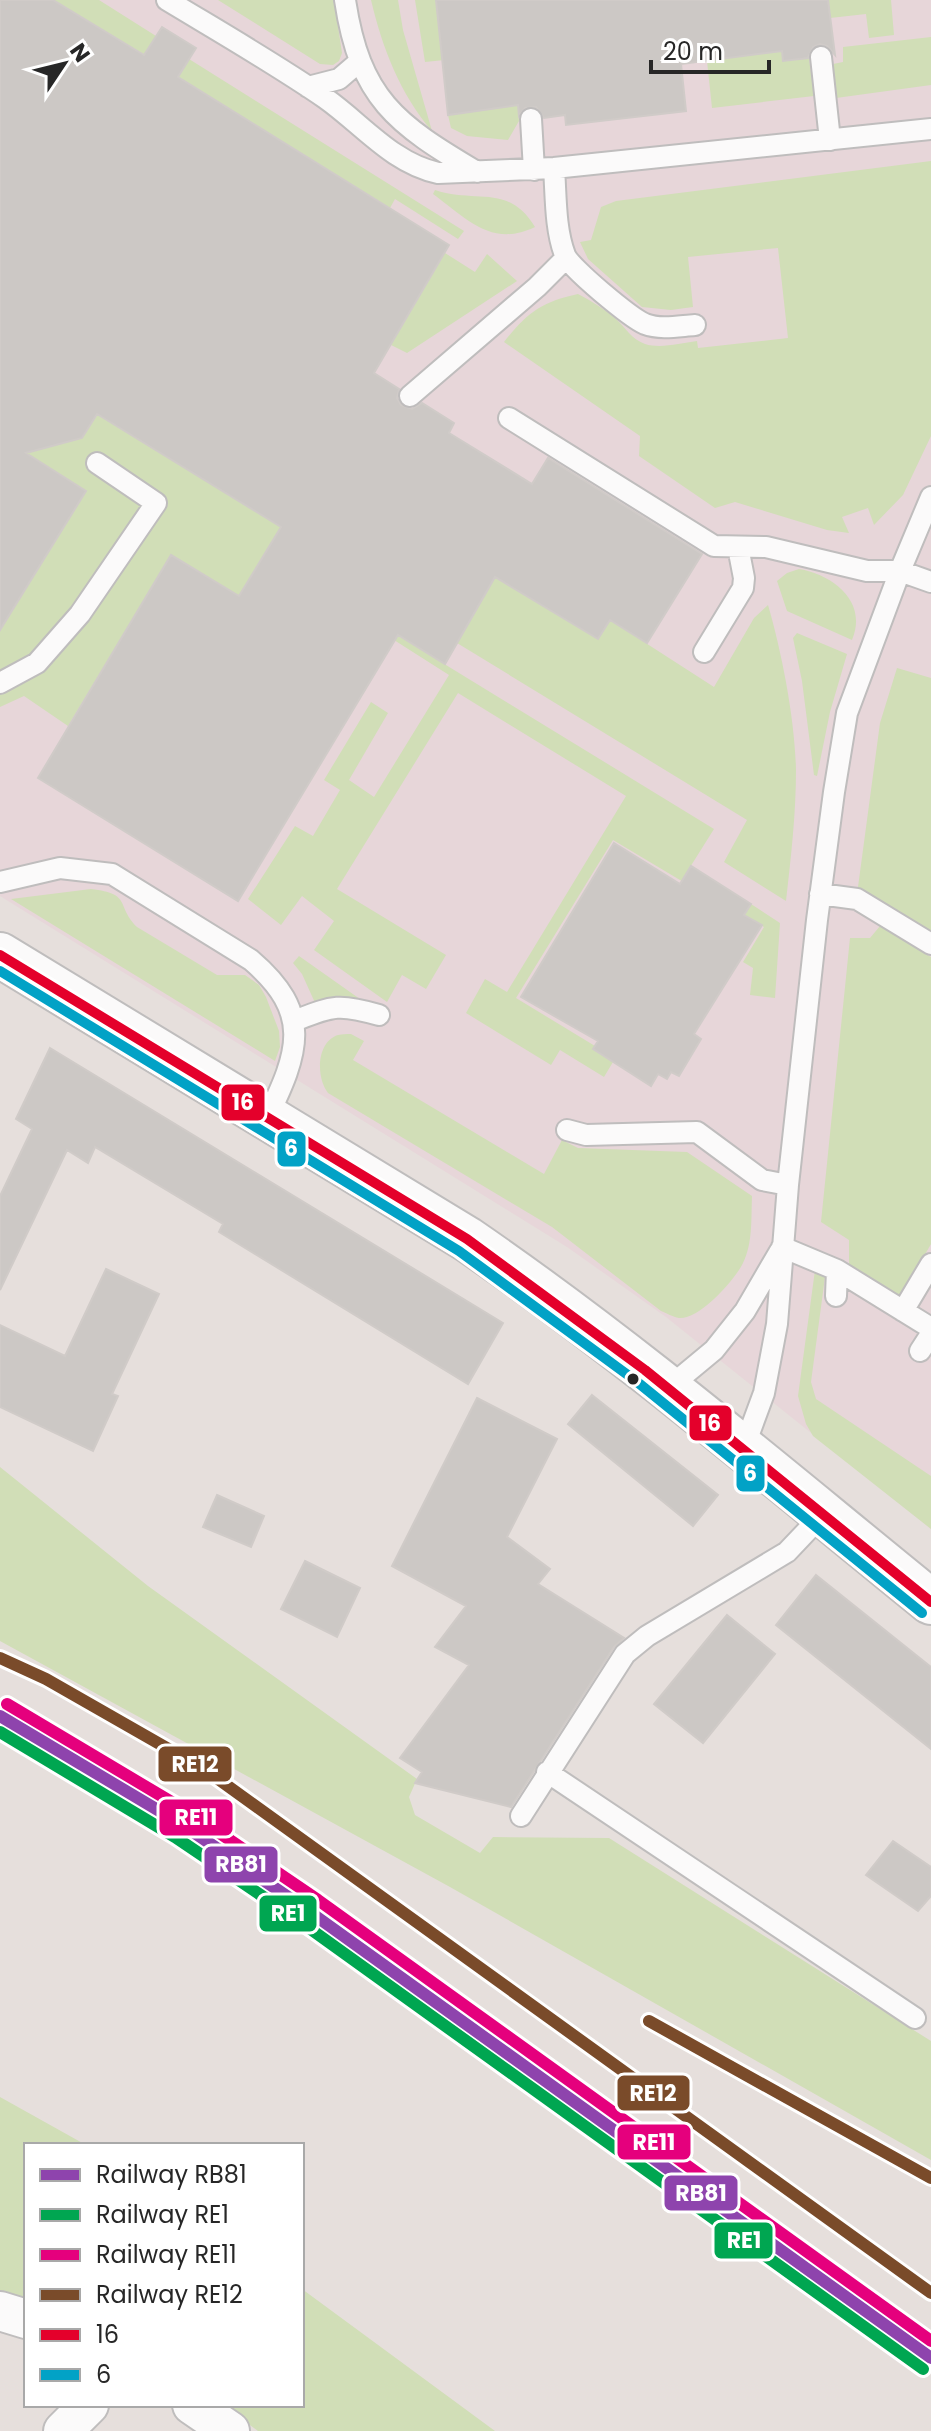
<svg xmlns="http://www.w3.org/2000/svg" width="931" height="2431" font-family="Poppins,sans-serif">
	<style>
		.medical { fill: #e7d6d9 }
		.green { fill: #d1deb7 }
		.building { fill: #ccc8c5; stroke: #d0cbc8; stroke-width: 2 }
		.lines { fill: none; stroke-linecap: round; stroke-linejoin: round }
		.service-casing { stroke: #bfbdbd; stroke-width: 24 }
		.minor-casing { stroke: #bfbdbd; stroke-width: 42 }
		.tertiary-casing { stroke: #bfbdbd; stroke-width: 48 }
		.service { stroke: #fbfafa; stroke-width: 20 }
		.minor { stroke: #fbfafa; stroke-width: 38 }
		.tertiary { stroke: #fbfafa; stroke-width: 44 }
		.bus-1-casing { stroke: #fff; stroke-width: 16 }
		.bus-2-casing { stroke: #fff; stroke-width: 16 }
		.bus-1 { stroke: #e4002b; stroke-width: 10 }
		.bus-2 { stroke: #02a2c6; stroke-width: 10 }
		.rail-1-casing { stroke: #fff; stroke-width: 18 }
		.rail-2-casing { stroke: #fff; stroke-width: 18 }
		.rail-3-casing { stroke: #fff; stroke-width: 18 }
		.rail-4-casing { stroke: #fff; stroke-width: 18 }
		.rail-1 { stroke: #8e44ad; stroke-width: 12 }
		.rail-2 { stroke: #00a651; stroke-width: 12 }
		.rail-3 { stroke: #e5007d; stroke-width: 12 }
		.rail-4 { stroke: #7a4b2a; stroke-width: 12 }
		.bus-dot { fill: #272727; stroke: #fff; stroke-width: 3 }
		.line-badge { stroke: #fff; stroke-width: 3 }
		.badge-label { font-size: 22px; text-anchor: middle; font-weight: bold; fill: #fff }
	</style>
	<rect width="100%" height="100%" fill="#e6dfdc"/>
	<!-- medical -->
	<path class="medical" d="M0,0H931V1529L666,1317L567,1247L0,896Z"/>
	<!-- green -->
	<path class="green" d="M53,0H99L156,36L145,55Z
		M218,0H334L342,53L339,61L333,65L320,64Z
		M371,0H398L403,30L432,131C400,94 382,47 371,0Z
		M415,0H436L516,82L519,121L508,140L467,136L451,128L448,115L461,113L454,59L425,62Z
		M777,0L784,61L809,58L814,96L712,108L707,61L766,53Z
		M828,0H891L894,35L869,38L866,14L830,18Z
		M931,37V85L836,98L833,64L843,62V47Z
		M189,59L464,231L458,239L395,199L390,208L178,77Z
		M931,161V436L903,495L874,525L868,508L842,517L849,533L827,530L735,502L715,508L639,456L640,436L504,342C527,313 541,302 578,294C592,301 604,309 616,319C626,328 631,339 645,344C661,349 680,343 697,341L698,348L788,338L778,248L688,257L693,307L671,310L642,307L588,259L580,242L591,240L601,207L616,201Z
		M435,190C477,204 508,183 535,227C492,248 467,219 433,194Z
		M445,253L475,272L487,254L517,281L407,353L391,345Z
		M98,414L281,527L239,596L171,555L68,726L24,696L0,707V631L86,491L0,438V415L53,446L82,438Z
		M396,517L598,639L610,620L714,687L754,618L768,605C782,653 795,720 796,770C796,814 791,857 786,901L724,862L747,820L457,643Z
		M799,569C834,575 868,602 852,640L787,611L777,581L787,573Z
		M797,633L847,654L830,712L817,776L814,775L802,681L793,638Z
		M397,635L714,829L687,872L690,886L613,840L516,998L595,1046L594,1050L613,1062L604,1077L560,1050L551,1065L466,1013L485,979L507,992L626,796L458,693L337,889L446,955L426,989L402,975L387,1002L314,950L334,921L302,896L281,925L248,899L295,826L313,836L340,790L324,780L371,702L388,713L349,780L374,797L449,675L394,640Z
		M897,668L931,678V931L858,887L880,723Z
		M91,889C133,894 115,905 137,927L217,975H245L259,985L266,997L279,1031L280,1047L275,1061L11,899Z
		M751,904L780,923L775,998L750,995L753,968L743,962L764,927L744,915Z
		M880,926L931,957V1244L900,1298L849,1264V1240L821,1222L850,938H870Z
		M299,956L367,1004L316,1005L302,974L293,963Z
		M351,1034L364,1041L353,1060L544,1174L562,1140L578,1148L687,1152L752,1196C751,1218 753,1243 743,1263C735,1280 699,1320 679,1318C673,1317 666,1313 661,1311L552,1227L328,1093C316,1078 316,1042 338,1035C342,1034 346,1034 351,1034Z
		M815,1270L825,1277L811,1382L816,1399L931,1476V1529L813,1436L806,1424L798,1396Z
		M0,1467L148,1586L417,1779L409,1797L415,1815L480,1853L493,1837L609,1838L931,2041V2160L450,1887L0,1641Z
		M0,2097L86,2145H26V2308L0,2301Z
		M302,2289L495,2431H258L222,2405H302Z"/>
	<!-- building -->
	<path class="building" d="M0,0H53L144,55L162,27L196,48L178,77L449,245L374,373L399,389L397,398L401,405L412,409L422,403L454,423L449,433L532,484L548,458L702,554L647,643L610,620L598,639L495,577L445,664L398,635L238,901L38,778L171,555L239,596L281,527L97,414L82,438L26,453L86,491L0,630Z
		M436,0H828L835,55L827,46L820,44L813,47L808,58L783,61L782,51L681,64L686,111L566,125L565,115L544,118L536,107L525,108L519,116L518,105L448,115Z
		M614,843L680,884L691,866L751,904L744,915L762,925L694,1034L701,1039L679,1076L671,1072L667,1079L658,1074L651,1086L593,1049L598,1041L521,997Z
		M50,1048L503,1323L468,1384L219,1232L223,1224L95,1147L88,1163L67,1150L0,1290V1196L32,1129L16,1119Z
		M106,1269L159,1294L112,1394L118,1396L93,1451L0,1407V1325L65,1356Z
		M592,1395L718,1495L693,1526L568,1424Z
		M477,1398L557,1439L507,1537L550,1569L538,1584L624,1638L614,1647L511,1807L415,1783L422,1772L400,1758L469,1665L435,1647L466,1606L392,1566Z
		M217,1495L264,1516L251,1547L203,1527Z
		M305,1561L360,1588L337,1637L281,1609Z
		M816,1575L931,1667V1749L776,1625Z
		M727,1615L775,1654L703,1743L654,1704Z
		M893,1841L931,1867V1896L918,1911L866,1875Z"/>
	<g class="lines">
		<!-- service casing -->
		<g class="service-casing">
			<path id="service" d="M167,0C220,32 274,63 325,98C362,124 392,163 438,173L554,168L931,129
				M345,0C360,99 396,124 477,172
				M821,57L830,140
				M308,87L339,79L360,61
				M531,119L534,170
				M554,168C556,196 555,229 565,255C570,268 631,318 645,324C661,330 679,326 695,325
				M410,396L537,287L566,258
				M509,418L714,546L766,547L867,571H900L931,582
				M704,652L743,588L744,578L738,547
				M0,683L37,663L80,614L156,503L97,463
				M0,882L60,868L112,874L251,960C313,1013 299,1052 267,1118
				M820,894L857,899L931,944
				M294,1021C333,1006 338,1003 379,1015
				M567,1130L586,1135L697,1132L762,1180L788,1185
				M782,1247L837,1270L836,1296
				M837,1270L931,1328
				M903,1311L931,1264
				M920,1351L931,1334
				M667,1389L714,1350L745,1311L780,1251
				M743,1450L764,1393L777,1324L788,1185L817,920L834,792L847,713L900,571L931,497
				M547,1772L915,2018
				M521,1816L625,1654L647,1636L787,1552L823,1514"/>
		</g>
		<!-- minor casing -->
		<g class="minor-casing">
			<path id="minor" d="M0,2311L26,2319
				M192,2405L230,2431
				M63,2431L89,2405"/>
		</g>
		<!-- tertiary casing -->
		<g class="tertiary-casing">
			<path id="tertiary" d="M0,955L467,1239C629,1350 778,1478 931,1602"/>
		</g>
		<!-- service -->
		<use href="#service" class="service"/>
		<!-- minor -->
		<use href="#minor" class="minor"/>
		<!-- tertiary -->
		<use href="#tertiary" class="tertiary"/>
		<!-- bus-1 casing -->
		<g class="bus-1-casing">
			<path id="bus-1" d="M0,955L467,1239L645,1370L931,1602"/>
		</g>
		<!-- bus-2 casing -->
		<g class="bus-2-casing">
			<path id="bus-2" d="M0,971L459,1251L636,1381L922,1613"/>
		</g>
		<!-- bus-1 -->
		<use href="#bus-1" class="bus-1"/>
		<!-- bus-2 -->
		<use href="#bus-2" class="bus-2"/>
		<!-- rail-1 casing -->
		<g class="rail-1-casing">
			<path id="rail-1" d="M0,1716L183,1825L310,1912L931,2358"/>
		</g>
		<!-- rail-2 casing -->
		<g class="rail-2-casing">
			<path id="rail-2" d="M0,1732L175,1837L302,1923L923,2369"/>
		</g>
		<!-- rail-3 casing -->
		<g class="rail-3-casing">
			<path id="rail-3" d="M7,1704L190,1813L318,1900L931,2341"/>
		</g>
		<!-- rail-4 casing -->
		<g class="rail-4-casing">
			<path id="rail-4" d="M0,1658L46,1679L207,1771L931,2293
				M649,2021L931,2178"/>
		</g>
		<!-- rail-1 -->
		<use href="#rail-1" class="rail-1"/>
		<!-- rail-2 -->
		<use href="#rail-2" class="rail-2"/>
		<!-- rail-3 -->
		<use href="#rail-3" class="rail-3"/>
		<!-- rail-4 -->
		<use href="#rail-4" class="rail-4"/>
	</g>
	<!-- markers -->
	<circle class="bus-dot" cx="633" cy="1379" r="7"/>
	<g class="line-badge">
		<rect x="220" y="1083" width="46" height="39" rx="8" fill="#e4002b"/>
		<rect x="276" y="1130" width="31" height="38" rx="8" fill="#02a2c6"/>
		<rect x="688" y="1404" width="45" height="38" rx="8" fill="#e4002b"/>
		<rect x="735" y="1454" width="31" height="39" rx="8" fill="#02a2c6"/>
		<rect x="157" y="1745" width="76" height="38" rx="8" fill="#7a4b2a"/>
		<rect x="158" y="1798" width="76" height="39" rx="8" fill="#e5007d"/>
		<rect x="203" y="1845" width="76" height="39" rx="8" fill="#8e44ad"/>
		<rect x="258" y="1894" width="60" height="39" rx="8" fill="#00a651"/>
		<rect x="616" y="2074" width="75" height="38" rx="8" fill="#7a4b2a"/>
		<rect x="616" y="2123" width="76" height="38" rx="8" fill="#e5007d"/>
		<rect x="663" y="2174" width="76" height="38" rx="8" fill="#8e44ad"/>
		<rect x="713" y="2221" width="61" height="39" rx="8" fill="#00a651"/>
	</g>
	<g class="badge-label">
		<text x="243" y="1110">16</text>
		<text x="291" y="1156">6</text>
		<text x="710" y="1431">16</text>
		<text x="750" y="1481">6</text>
		<text x="195" y="1772">RE12</text>
		<text x="196" y="1825">RE11</text>
		<text x="241" y="1872">RB81</text>
		<text x="288" y="1921">RE1</text>
		<text x="653" y="2101">RE12</text>
		<text x="654" y="2150">RE11</text>
		<text x="701" y="2201">RB81</text>
		<text x="744" y="2248">RE1</text>
	</g>
	<!-- legend -->
	<rect x="24" y="2143" width="280" height="264" fill="#ffffff" stroke="#a9a9a9" stroke-width="2"/>
	<rect x="40" y="2169" width="40" height="12" fill="#8e44ad" stroke="#a9a9a9" stroke-width="2"/>
	<text x="96" y="2183" font-size="24" fill="#272727">Railway RB81</text>
	<rect x="40" y="2209" width="40" height="12" fill="#00a651" stroke="#a9a9a9" stroke-width="2"/>
	<text x="96" y="2223" font-size="24" fill="#272727">Railway RE1</text>
	<rect x="40" y="2249" width="40" height="12" fill="#e5007d" stroke="#a9a9a9" stroke-width="2"/>
	<text x="96" y="2263" font-size="24" fill="#272727">Railway RE11</text>
	<rect x="40" y="2289" width="40" height="12" fill="#7a4b2a" stroke="#a9a9a9" stroke-width="2"/>
	<text x="96" y="2303" font-size="24" fill="#272727">Railway RE12</text>
	<rect x="40" y="2329" width="40" height="12" fill="#e4002b" stroke="#a9a9a9" stroke-width="2"/>
	<text x="96" y="2343" font-size="24" fill="#272727">16</text>
	<rect x="40" y="2369" width="40" height="12" fill="#02a2c6" stroke="#a9a9a9" stroke-width="2"/>
	<text x="96" y="2383" font-size="24" fill="#272727">6</text>
	<!-- north arrow -->
	<g transform="translate(64 64) rotate(55)" stroke="#ffffff" stroke-width="6" paint-order="stroke">
	<path d="M0-6L14 30L0 20L-14 30Z" fill="#272727"/>
	<text y="-12" font-size="22" font-weight="bold" text-anchor="middle" fill="#272727">N</text>
	</g>
	<!-- scale -->
	<path d="M651 60v12h118v-12" fill="none" stroke="#272727" stroke-width="4"/>
	<text x="663" y="60" font-size="24" fill="#272727" stroke="#ffffff" stroke-width="6" paint-order="stroke">20 m</text>
</svg>
